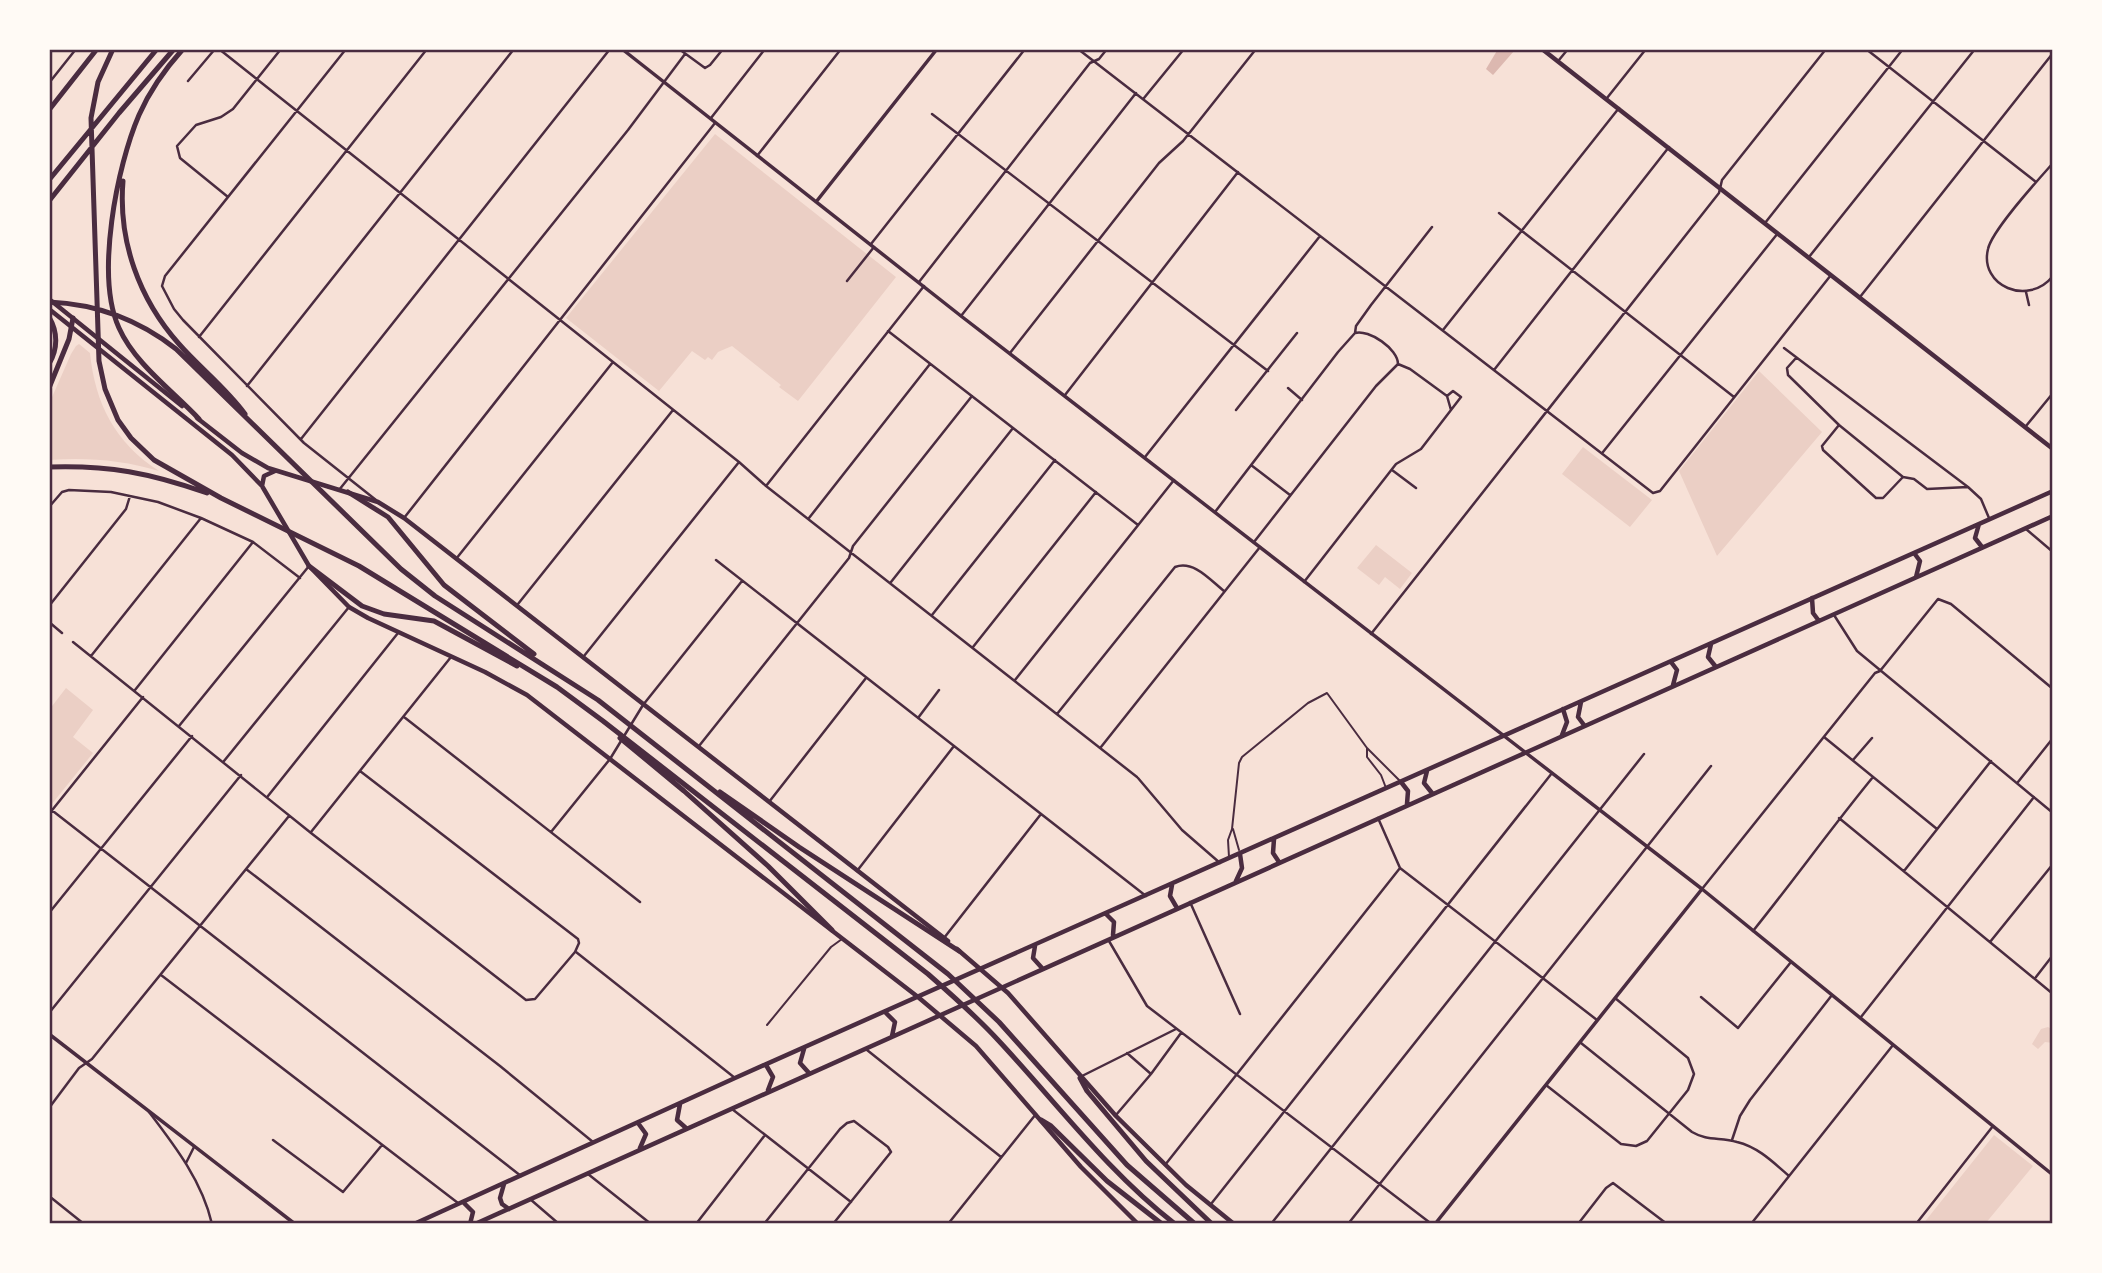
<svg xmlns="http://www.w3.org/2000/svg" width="2102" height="1273" font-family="Spectral,serif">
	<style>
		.green { fill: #ebcfc5 }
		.water { fill: #dcb8b0 }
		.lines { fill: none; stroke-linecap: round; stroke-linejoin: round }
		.service { stroke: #4a2c40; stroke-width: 2 }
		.minor { stroke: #4a2c40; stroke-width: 2.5 }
		.tertiary { stroke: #4a2c40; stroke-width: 3.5 }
		.secondary { stroke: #4a2c40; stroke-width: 4.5 }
		.primary { stroke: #4a2c40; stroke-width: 4.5 }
		.motorway { stroke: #4a2c40; stroke-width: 5 }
		.neatline { fill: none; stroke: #4a2c40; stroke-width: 2.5 }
	</style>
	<rect width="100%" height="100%" fill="#f7e1d7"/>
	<!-- green -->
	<path class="green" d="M715,134L896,277L798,401L779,387L781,385L732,346L718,352L712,360L708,357L705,360L692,351L659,391L566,318Z
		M79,344L90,353C95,403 115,443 159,471C124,460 85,457 49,460V404L71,354L76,346Z
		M1759,371L1822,432L1717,556L1679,471Z
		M1583,447L1652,500L1630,527L1562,474Z
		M1376,545L1412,573L1400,589L1385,577L1379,585L1357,568Z
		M66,688L93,710L73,737L93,753L51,805L49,803V710Z
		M2048,1027L2053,1030V1043L2045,1042L2038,1049L2032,1044L2041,1029Z
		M1994,1135L2033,1166L1985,1224H1923Z"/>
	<!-- water -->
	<path class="water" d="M1498,49L1514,51L1493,75L1486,69Z"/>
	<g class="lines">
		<!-- service -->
		<path class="service" d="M1386,788L1381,775L1367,757V748L1400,781
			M1233,829L1239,850
			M1229,857L1228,840L1232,829L1239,763L1242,757L1308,703L1327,693L1367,748
			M767,1025L831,947L842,939"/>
		<!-- minor -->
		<path class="minor" d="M219,49L739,462L766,486L1137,777
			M346,49L165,276L162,286L174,309L183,320L304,443L376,500
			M679,49L705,68L710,65L723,49
			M1078,49L1653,493L1660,491L1831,275
			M1866,49L2036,182
			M1559,60L1568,49
			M188,81L215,49
			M49,83L76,49
			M1144,98L1184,49
			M1607,98L1646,49
			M932,114L1268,371
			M711,118L765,49
			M757,156L841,49
			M2053,163C2038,180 1992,230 1988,249C1979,286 2028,307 2053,276
			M228,197L180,158L177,146L196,125L221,117L233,109L281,49
			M1499,213L1734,397
			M1765,223L1903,49
			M871,244L1025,49
			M1809,257L1975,49
			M847,281L874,247
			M919,282L1090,63L1099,59L1107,49
			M2026,292L2029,305
			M1860,297L2053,53
			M961,316L1136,93
			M1443,330L1619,108
			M888,331L1138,525
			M1355,333C1369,329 1398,349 1398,364
			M199,337L427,49
			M1784,348L1968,487
			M1010,353L1159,163L1183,141L1256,49
			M1796,358L1787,368L1788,375L1839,425L1903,477L1914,479L1927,489L1968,487L1981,499L1989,518
			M1494,370L1669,147
			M247,386L514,49
			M1288,388L1302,400
			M1065,395L1238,172
			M1447,396L1453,391L1461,397L1451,410
			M1236,410L1297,333
			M1839,425L1822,446L1823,450L1876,498H1883L1902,478
			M2026,426L2053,393
			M301,439L610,49
			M1603,452L1778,233
			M1145,457L1320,236
			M1251,465L1290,495
			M1392,470L1416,488
			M766,486L924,286
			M339,490L628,130L685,54
			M49,507L62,492L69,490L111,492L158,502L201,518L253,542L300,578
			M1215,512L1338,352L1355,333L1356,326L1371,305L1432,227
			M404,518L715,123
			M809,518L930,364
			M2026,529L2053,552
			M1254,542L1376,386L1398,364
			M456,559L613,362
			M716,560L1146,896
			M891,582L1013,428
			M1304,582L1396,464L1421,449L1451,410L1447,396L1410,369L1398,364
			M518,604L673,410
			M49,606L126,509L130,496
			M932,615L1055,460
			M1834,615L1857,651L2053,813
			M49,622L62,633
			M1371,634L1719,193L1722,180L1826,49
			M73,642L311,833L526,1000L535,999L575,952L579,943L578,939L360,771
			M973,647L1096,492
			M91,656L201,518
			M584,656L739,462
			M1015,680L1174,480
			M135,690L253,542
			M1057,714L1175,567C1194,560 1210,580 1224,591
			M404,717L640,902
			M918,718L939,690
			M179,726L309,566
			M1824,737L1937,829
			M699,746L849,558L853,546L972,396
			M1101,747L1260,547
			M1853,760L1872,738
			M224,761L349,607
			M1138,778L1182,830L1220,863
			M2018,782L2053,738
			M268,796L398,633
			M769,802L866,678
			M49,808L521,1176
			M49,814L143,697
			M1378,818L1400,868L1597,1020
			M1839,818L2053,994
			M311,832L451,657
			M551,832L610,759L643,705L742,581
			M246,869L500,1066L593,1142
			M857,871L954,746
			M1904,871L1991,761
			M1702,889L1875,673L1880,671L1938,599L1951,604L2053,689
			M1190,902L1240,1014
			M49,913L192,736
			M1753,931C1794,880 1832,827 1873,777
			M944,938L1041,814
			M1109,941L1147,1006L1429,1222L1440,1224
			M1990,942L2053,864
			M576,952L735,1078
			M161,975L458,1203
			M2036,977L2053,955
			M1701,997L1738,1028L1791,962
			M49,1013L241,775
			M1861,1017L2034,797
			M1581,1043L1692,1132C1707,1141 1721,1137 1737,1142C1758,1147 1773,1162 1789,1176
			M867,1050L1001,1157
			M1127,1053L1151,1074
			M1082,1076L1176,1029
			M1546,1085L1621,1144L1636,1146L1647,1141L1688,1090L1694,1074L1688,1058L1615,998
			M49,1108L79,1068L92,1059L289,816
			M732,1109L851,1202
			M149,1112C175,1146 202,1181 212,1224
			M1116,1115L1151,1074L1181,1033
			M273,1140L343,1192L382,1145
			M1732,1140L1740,1116L1750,1100L1832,995
			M186,1163L194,1147
			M1165,1165L1400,868
			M588,1174L651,1224
			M49,1196L84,1224
			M530,1199L559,1224
			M1211,1204L1552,773
			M696,1224L765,1135
			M764,1224L840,1129L847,1123L854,1121L888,1147L891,1152L833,1224
			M948,1224L1036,1114
			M1271,1224L1644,754
			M1348,1224L1711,766
			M1578,1224L1606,1188L1613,1183L1667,1224
			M1751,1224L1893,1045
			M1916,1224L1993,1126"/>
		<!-- tertiary -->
		<path class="tertiary" d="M622,49L961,316L1702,889L2053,1175
			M816,202L937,49
			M49,1034L295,1224
			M1435,1224L1702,889"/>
		<!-- secondary -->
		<path class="secondary" d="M1542,49L2053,449
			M49,299L182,406
			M49,309L232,455L262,486L309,566L349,607L368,618L485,672L527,695L918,997L976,1046L1081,1167L1138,1224
			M197,418L242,453L268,468L378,502L404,518L948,941
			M262,486L264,476L275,471
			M957,949L1008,993L1116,1116L1186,1185L1234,1224"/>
		<!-- primary -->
		<path class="primary" d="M1979,524L1975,538L1982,547
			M1914,553L1920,561L1916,577
			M1812,598L1813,613L1819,621
			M1711,644L1708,657L1716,667
			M1671,662L1677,670L1673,685
			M1581,702L1578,717L1584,725
			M1562,735L1567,722L1563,709
			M1427,771L1424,783L1432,793
			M1401,782L1408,791L1407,804
			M1274,839L1273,853L1279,862
			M1236,881L1242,868L1240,854
			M1172,885L1170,896L1177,908
			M1106,914L1114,922L1113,935
			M1035,946L1033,958L1042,968
			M885,1012L895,1022L892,1036
			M804,1049L800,1063L809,1073
			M766,1065L773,1077L768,1090
			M680,1104L677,1120L686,1128
			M638,1123L646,1134L640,1148
			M504,1184L500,1198L502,1204L509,1209
			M463,1202L473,1212L470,1224
			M414,1224L735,1078L2053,491
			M475,1224L2053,516"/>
		<!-- motorway -->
		<path class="motorway" d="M113,49L98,82L91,118L99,361L105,389L118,420L131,438L154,460L221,498L359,566L557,687L603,721L928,974C952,995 976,1016 998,1040C1056,1102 1107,1171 1175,1224
			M183,49C165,69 150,90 139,115C117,166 95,276 119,328C135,364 173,391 199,419
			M49,110L97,49
			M49,180L157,49
			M123,181C118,241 139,299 179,344C200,368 226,388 245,414
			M49,201L119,113L174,49
			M49,302C97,304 138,319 176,349L401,569L435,596L598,700L948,974L999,1022L1127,1165L1195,1224
			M49,317C58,332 58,349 49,364
			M49,388L69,339L73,318
			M49,467C109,465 150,473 207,493
			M348,492L388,517L444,585L534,654
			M309,566L362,606L384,614L434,621L517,666
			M620,738L684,791L768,866L832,930
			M720,792L799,847L959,951
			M1080,1078L1087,1091L1146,1161L1212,1224
			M1041,1120L1051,1126L1107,1181L1162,1224"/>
	</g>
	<!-- border -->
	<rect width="2102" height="1273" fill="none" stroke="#fffaf5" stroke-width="102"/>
	<rect x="51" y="51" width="2000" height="1171" class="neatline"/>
</svg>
